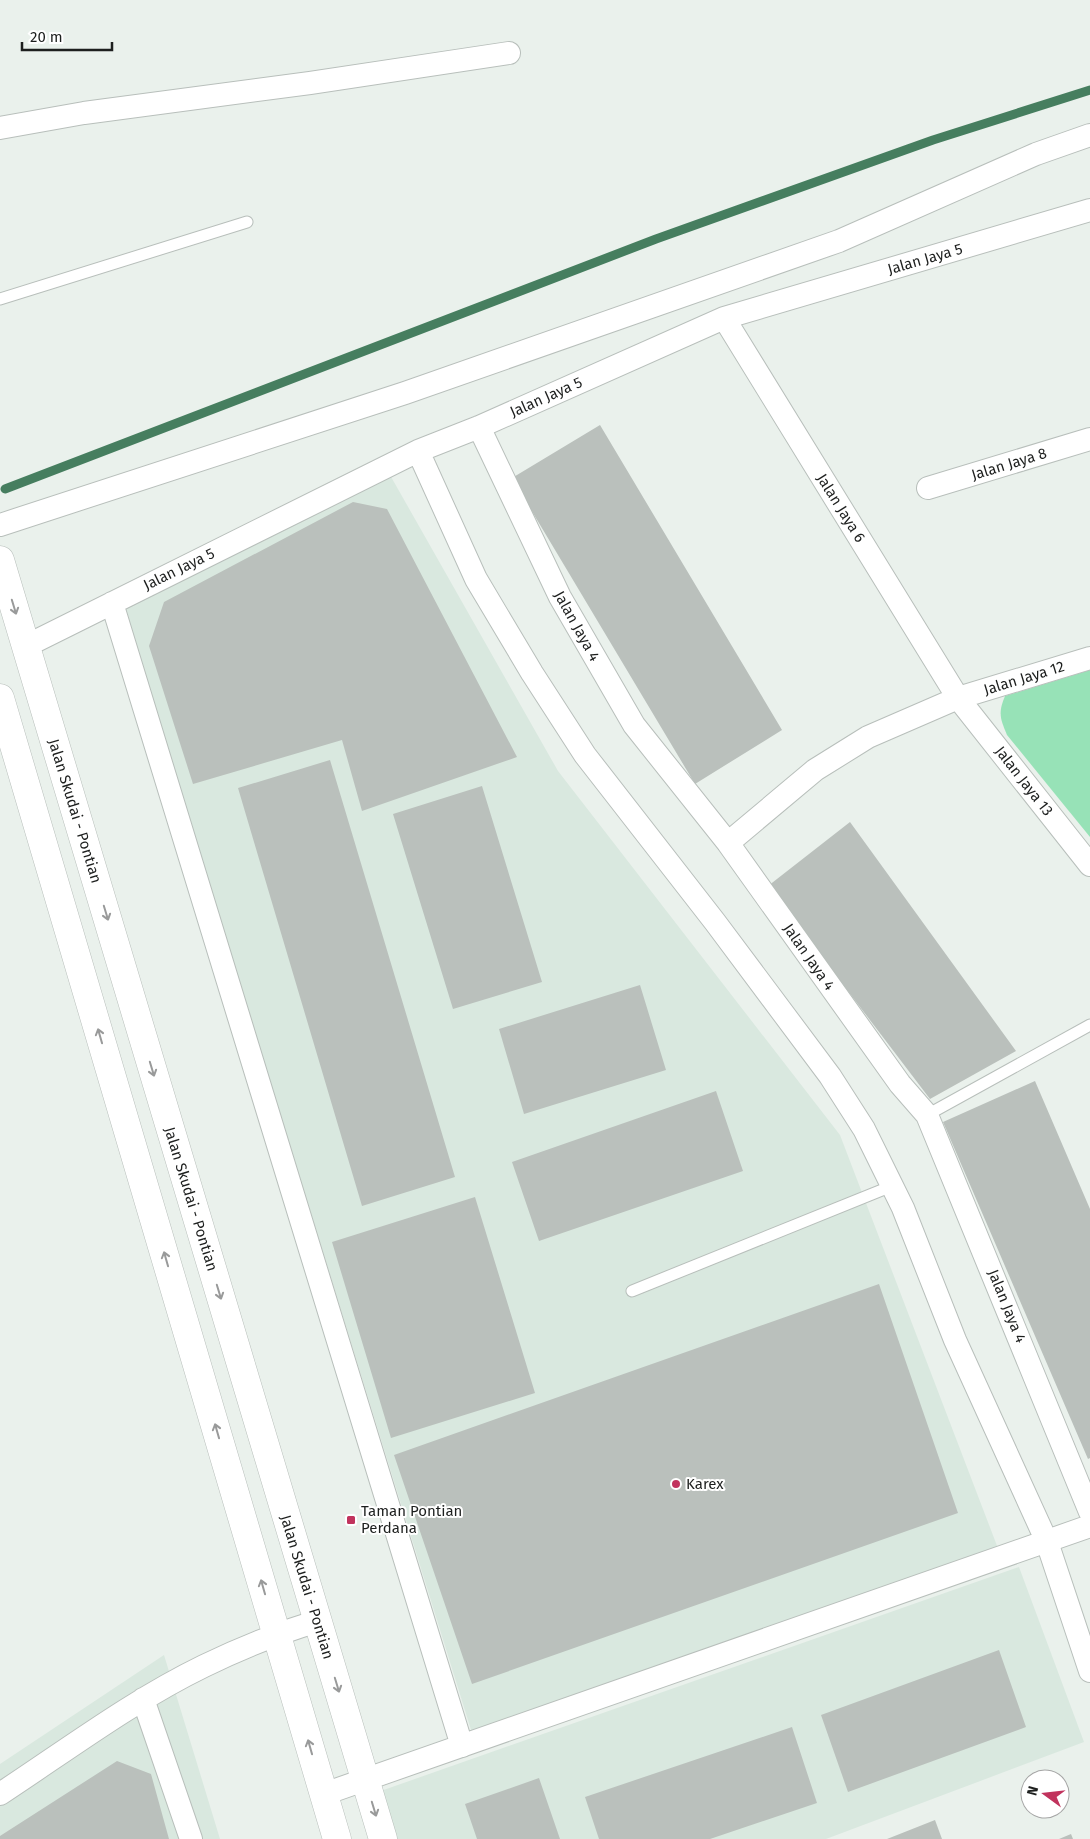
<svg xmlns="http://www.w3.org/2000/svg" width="1090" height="1839" font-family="'Fira Sans',sans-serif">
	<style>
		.built { fill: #d9e8df }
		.green { fill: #97e2b7 }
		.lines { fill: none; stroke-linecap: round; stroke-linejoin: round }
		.stream { stroke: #467e5f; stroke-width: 9 }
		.building { fill: #bac0bc }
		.service-casing { stroke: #b8bfbb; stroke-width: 13 }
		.minor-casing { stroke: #b8bfbb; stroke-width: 24 }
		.trunk-casing { stroke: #b8bfbb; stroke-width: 29 }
		.service { stroke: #fff; stroke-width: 11 }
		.minor { stroke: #fff; stroke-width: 22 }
		.trunk { stroke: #fff; stroke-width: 28 }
		.oneway { stroke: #999a9a }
		.poi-dot { fill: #c1335d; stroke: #fff; stroke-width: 2 }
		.labels { text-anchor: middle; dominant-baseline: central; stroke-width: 4; stroke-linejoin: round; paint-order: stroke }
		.street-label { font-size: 15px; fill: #1d1f1e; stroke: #fff }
		.poi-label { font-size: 15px; fill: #1d1f1e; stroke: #fff; text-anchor: start }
	</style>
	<rect width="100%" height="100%" fill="#eaf1ec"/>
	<!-- built -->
	<path class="built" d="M390,475L558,771L840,1135L999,1551L472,1733L123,607Z
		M1019,1567L1084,1742L826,1839H391L375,1793Z
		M164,1655L220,1839H0V1764Z"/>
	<!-- green -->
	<path class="green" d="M1090,670V837L1007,735C1000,718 998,713 1005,696Z"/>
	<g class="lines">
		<!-- stream -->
		<path class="stream" d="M5,489L656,239L933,140L1090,90"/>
	</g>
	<!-- building -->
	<path class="building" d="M600,425L782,730L695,784L512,478Z
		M353,502L387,509L517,757L362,811L342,740L193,784L149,646L164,602Z
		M330,760L455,1177L362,1206L238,788Z
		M482,786L542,982L453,1009L393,814Z
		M850,822L1016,1051L930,1099L768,886Z
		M640,985L666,1070L524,1114L499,1029Z
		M1035,1081L1090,1209V1458L1088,1459L943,1122Z
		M716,1091L743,1171L539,1241L512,1162Z
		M475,1197L535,1393L391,1438L332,1242Z
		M879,1284L958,1513L472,1684L394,1455Z
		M999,1650L1026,1727L848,1792L821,1715Z
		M792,1727L817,1803L710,1839H599L585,1797Z
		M117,1761L151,1774L169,1839H0V1836Z
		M539,1778L560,1839H477L465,1804Z
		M935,1820L942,1839H887Z
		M1071,1834L1073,1839H1059Z"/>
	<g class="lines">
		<!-- service casing -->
		<g class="service-casing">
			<path id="service" d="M0,299L247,222
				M927,1115L1090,1025
				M632,1291L892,1186"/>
		</g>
		<!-- minor casing -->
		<g class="minor-casing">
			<path id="minor" d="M0,128L84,113L310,83L509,53
				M724,318L958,698L1090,865
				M479,427L560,597L634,725L728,843L900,1084L927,1115L1090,1512
				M418,451L476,579L532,673L585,755L715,922L830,1076L864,1129L903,1208L955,1340L1047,1542L1090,1671
				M928,488L1090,439
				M0,525L405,393L839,241L1036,154L1090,135
				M112,603L462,1746
				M26,646L418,451L479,427L724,318L1090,210
				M728,843L815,770L868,737L958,698L1090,658
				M143,1699L191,1839
				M0,1794C67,1750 132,1701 204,1666C241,1648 278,1633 318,1621
				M324,1794L1090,1526"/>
		</g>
		<!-- trunk casing -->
		<g class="trunk-casing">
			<path id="trunk" d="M0,560L383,1839
				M0,698L337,1839"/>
		</g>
		<!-- service -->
		<use href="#service" class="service"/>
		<!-- minor -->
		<use href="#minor" class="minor"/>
		<!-- trunk -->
		<use href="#trunk" class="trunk"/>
	</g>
	<!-- one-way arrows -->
	<defs><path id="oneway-shaft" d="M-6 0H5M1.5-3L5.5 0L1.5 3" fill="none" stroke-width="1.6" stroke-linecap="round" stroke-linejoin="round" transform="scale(1.25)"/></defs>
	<g class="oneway">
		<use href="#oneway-shaft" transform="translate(14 607) rotate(73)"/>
		<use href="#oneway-shaft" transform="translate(106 913) rotate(73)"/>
		<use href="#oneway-shaft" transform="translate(100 1036) rotate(-106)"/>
		<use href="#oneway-shaft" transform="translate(152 1069) rotate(73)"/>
		<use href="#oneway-shaft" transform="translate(166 1259) rotate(-106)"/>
		<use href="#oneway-shaft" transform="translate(219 1292) rotate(73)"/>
		<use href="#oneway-shaft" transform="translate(217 1431) rotate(-106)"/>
		<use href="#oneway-shaft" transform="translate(263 1587) rotate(-106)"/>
		<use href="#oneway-shaft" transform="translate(337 1685) rotate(73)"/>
		<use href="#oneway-shaft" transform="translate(310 1747) rotate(-106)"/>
		<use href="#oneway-shaft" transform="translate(374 1809) rotate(73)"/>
	</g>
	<!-- markers -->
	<g class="poi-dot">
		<circle cx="676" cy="1484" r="5"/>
		<rect x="346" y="1515" width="10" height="10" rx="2.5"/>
	</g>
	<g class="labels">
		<!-- street labels -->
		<g class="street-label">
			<text transform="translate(925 259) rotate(-16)">Jalan Jaya 5</text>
			<text transform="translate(546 397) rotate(-24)">Jalan Jaya 5</text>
			<text transform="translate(1009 464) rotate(-17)">Jalan Jaya 8</text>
			<text transform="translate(841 508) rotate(58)">Jalan Jaya 6</text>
			<text transform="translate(179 569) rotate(-26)">Jalan Jaya 5</text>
			<text transform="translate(577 626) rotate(61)">Jalan Jaya 4</text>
			<text transform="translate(1024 678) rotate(-17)">Jalan Jaya 12</text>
			<text transform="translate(1024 781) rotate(52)">Jalan Jaya 13</text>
			<text transform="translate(75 811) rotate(73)">Jalan Skudai - Pontian</text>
			<text transform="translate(809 957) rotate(55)">Jalan Jaya 4</text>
			<text transform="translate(191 1199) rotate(73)">Jalan Skudai - Pontian</text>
			<text transform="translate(1007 1306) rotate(68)">Jalan Jaya 4</text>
			<text transform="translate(307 1587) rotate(73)">Jalan Skudai - Pontian</text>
		</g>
		<!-- poi labels -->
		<g class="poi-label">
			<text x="686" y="1484">Karex</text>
			<text x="361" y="1511">Taman Pontian<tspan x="361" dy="17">Perdana</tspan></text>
		</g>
	</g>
	<!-- north arrow -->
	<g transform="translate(1045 1794) rotate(285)"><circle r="24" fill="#ffffff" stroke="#a5a5a5"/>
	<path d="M0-4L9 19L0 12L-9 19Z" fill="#c1335d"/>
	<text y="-8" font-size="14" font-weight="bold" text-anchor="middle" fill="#1d1f1e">N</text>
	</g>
	<!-- scale -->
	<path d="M22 42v8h90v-8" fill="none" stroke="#1d1f1e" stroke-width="2.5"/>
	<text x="30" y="42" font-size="15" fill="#1d1f1e" stroke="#ffffff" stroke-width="4" paint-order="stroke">20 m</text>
</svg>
